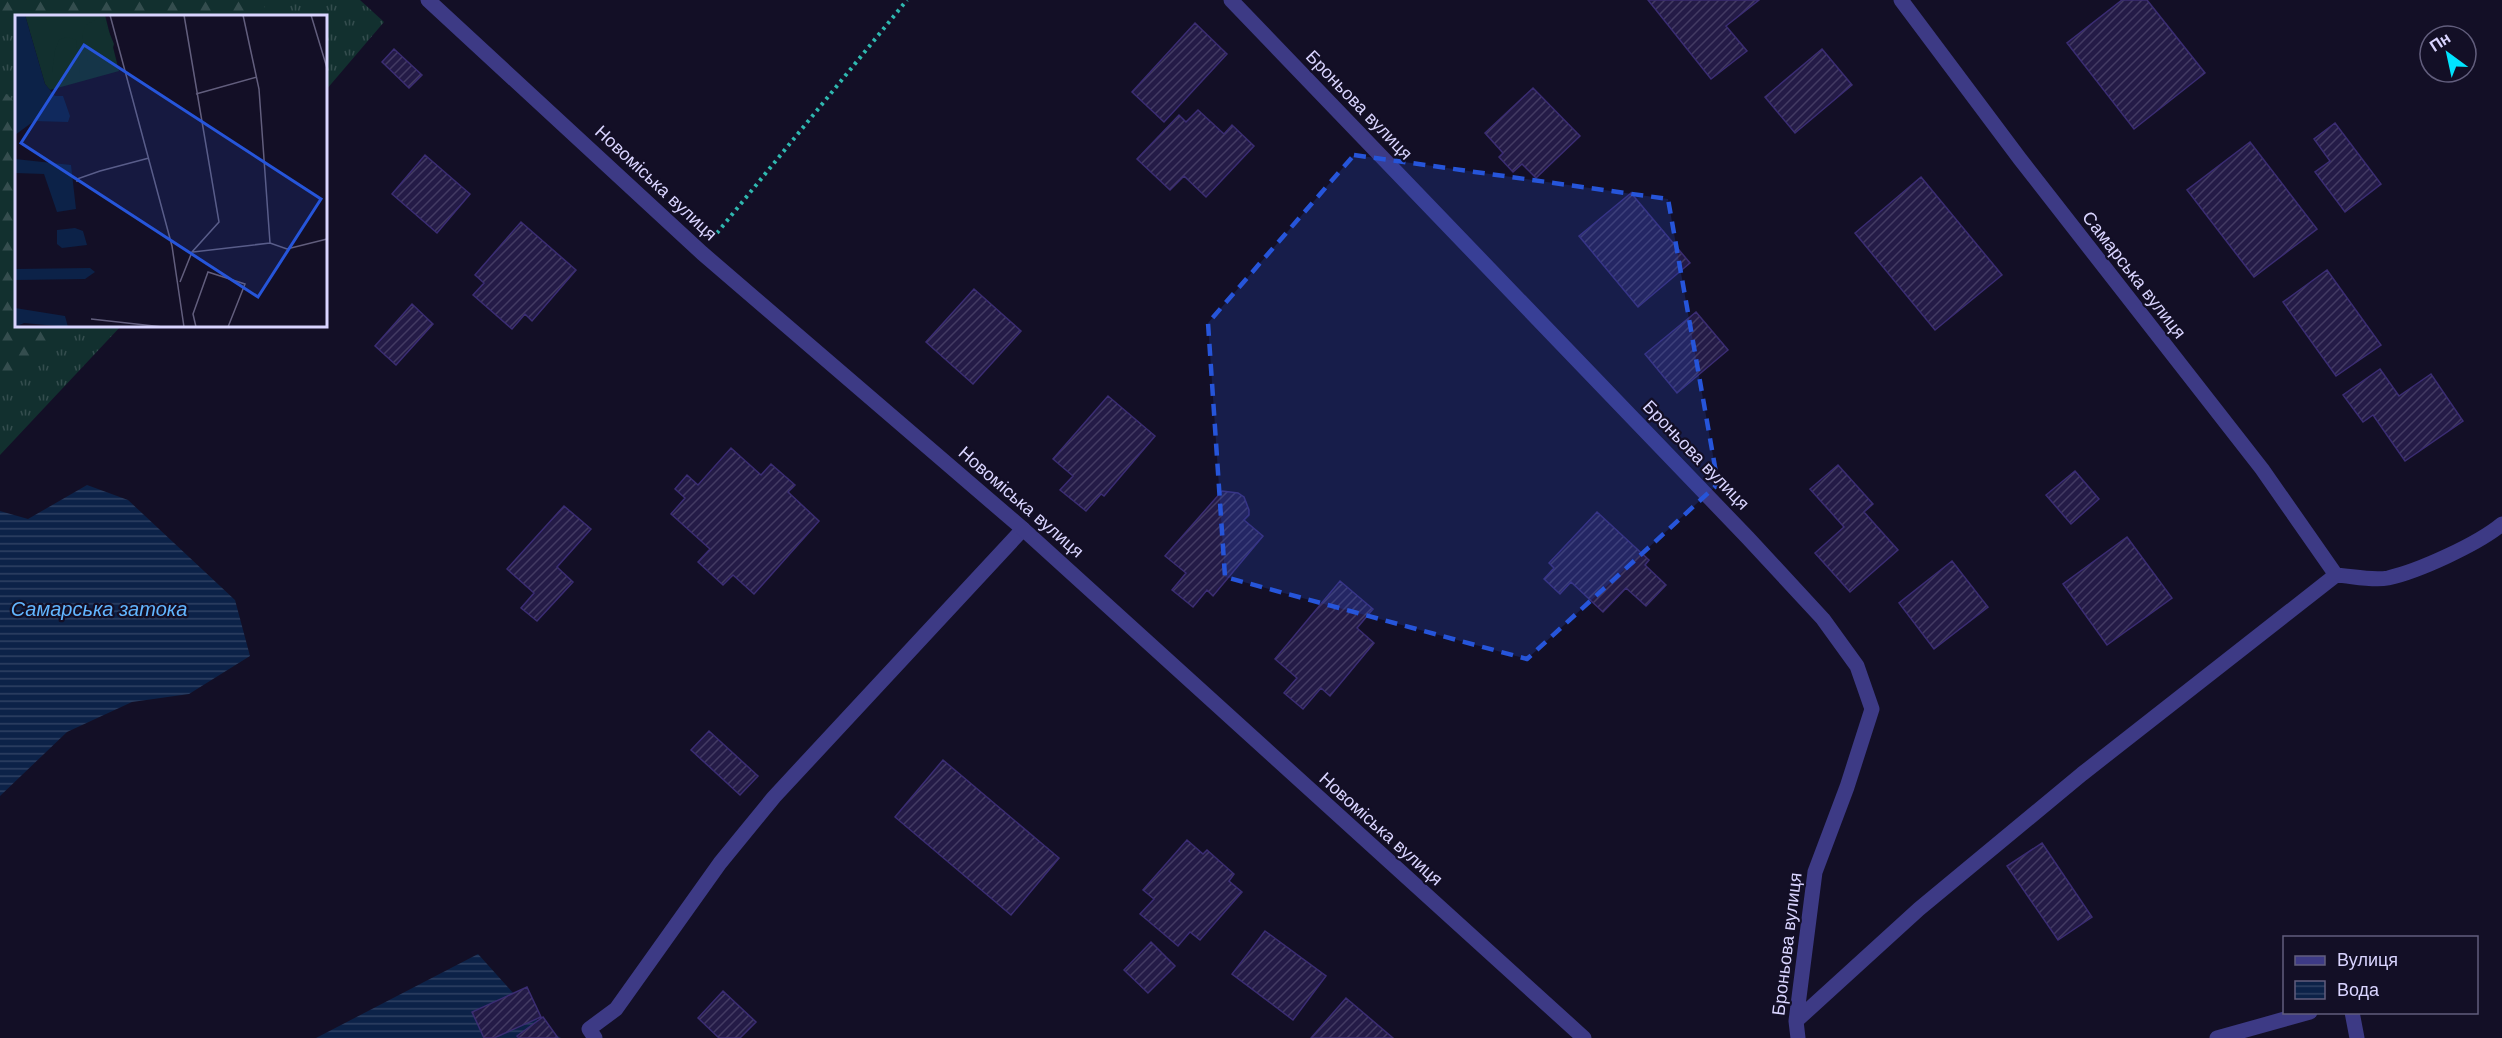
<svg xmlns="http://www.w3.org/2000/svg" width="2502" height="1038" font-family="Helvetica,sans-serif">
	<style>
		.grass { fill: url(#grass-tufts) }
		.forest { fill: url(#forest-firs) }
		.water { fill: url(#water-rules) }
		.building { fill: url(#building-hatch); stroke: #3b2d73; stroke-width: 1.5 }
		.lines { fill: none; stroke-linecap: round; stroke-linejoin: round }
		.path { stroke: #2fb8b0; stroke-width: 4; stroke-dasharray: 3 4.5; stroke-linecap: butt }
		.lane { stroke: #3d3a85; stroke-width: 15 }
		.street { stroke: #3d3a85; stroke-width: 15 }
		.marked { fill: #2655da; fill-opacity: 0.2; stroke: #2655da; stroke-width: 4.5; stroke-dasharray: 12 8; stroke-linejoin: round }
		.labels { text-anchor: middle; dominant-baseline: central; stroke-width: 4.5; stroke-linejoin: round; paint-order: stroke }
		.street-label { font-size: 18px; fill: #d9d4ff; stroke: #130f26 }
		.water-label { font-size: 20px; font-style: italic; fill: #62b6ff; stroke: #130f26 }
		.inset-road { fill: none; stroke: #625e7d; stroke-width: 1.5 }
		.view { fill: #2655da; fill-opacity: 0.15; stroke: #2655da; stroke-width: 3 }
		.inset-edge { fill: none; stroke: #d9d4ff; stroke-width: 3 }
	</style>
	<defs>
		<pattern id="grass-tufts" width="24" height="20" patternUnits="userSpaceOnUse" patternTransform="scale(1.5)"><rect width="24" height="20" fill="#12302f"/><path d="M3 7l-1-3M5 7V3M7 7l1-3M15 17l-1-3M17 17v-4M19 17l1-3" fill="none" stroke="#344d4e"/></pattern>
		<pattern id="forest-firs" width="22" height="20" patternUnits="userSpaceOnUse" patternTransform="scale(1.5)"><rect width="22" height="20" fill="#12302f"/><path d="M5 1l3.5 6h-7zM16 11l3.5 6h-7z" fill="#344d4e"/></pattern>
		<pattern id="water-rules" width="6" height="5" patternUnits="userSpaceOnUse" patternTransform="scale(1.5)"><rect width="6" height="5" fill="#0c2248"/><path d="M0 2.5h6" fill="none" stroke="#2f4163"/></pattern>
		<pattern id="building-hatch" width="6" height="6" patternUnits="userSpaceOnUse" patternTransform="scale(1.5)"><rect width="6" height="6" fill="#241b47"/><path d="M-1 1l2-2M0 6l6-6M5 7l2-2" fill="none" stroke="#433b63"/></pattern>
	</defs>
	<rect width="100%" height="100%" fill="#130f26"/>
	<!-- grass -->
	<path class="grass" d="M0,0H360L384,22L326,90V16H16V326H121L0,455Z"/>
	<!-- forest -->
	<path class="forest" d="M0,0H264L265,16H16V35L0,10Z
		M0,88L16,103V326H71L9,378L0,380Z"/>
	<!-- water -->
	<path class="water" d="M87,485L128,500L235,600L250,656L189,694L132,702L67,732L0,796V511L28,519Z
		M478,954L544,1027L561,1038H316Z"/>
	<!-- building -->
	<path class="building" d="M1648,0H1759L1726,26L1747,51L1711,79Z
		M2122,0H2147L2205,73L2134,129L2067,43Z
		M1195,23L1227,54L1164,122L1132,92Z
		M394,49L422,75L409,88L382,62Z
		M1822,49L1852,85L1795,133L1765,97Z
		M1533,88L1580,136L1536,178L1522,164L1513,172L1499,157L1503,153L1485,133Z
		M1198,110L1224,134L1232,125L1254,146L1206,197L1184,176L1170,190L1137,159L1179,115L1186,122Z
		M2335,123L2381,184L2345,212L2315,172L2330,161L2314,139Z
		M2250,142L2317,229L2254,277L2187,190Z
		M425,155L470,194L437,233L392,194Z
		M1921,177L2002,275L1935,330L1855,233Z
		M1631,193L1690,263L1638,307L1579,236Z
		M521,222L576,270L532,321L525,314L512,329L473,295L484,283L475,275Z
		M2327,270L2381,345L2336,376L2283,302Z
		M974,289L1021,331L973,384L926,342Z
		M412,304L433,324L396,365L375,346Z
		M1696,312L1728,350L1677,393L1645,354Z
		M2380,369L2399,396L2431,374L2463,421L2405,461L2373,415L2363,422L2343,395Z
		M1108,396L1155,436L1104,496L1101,494L1086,511L1060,490L1073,476L1053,459Z
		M731,448L761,475L771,464L795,485L788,492L819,521L754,594L733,575L723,585L698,562L710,549L671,514L685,498L675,489L687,475L698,485Z
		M1838,465L1873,504L1864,512L1898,550L1850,592L1815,553L1844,527L1810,489Z
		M2075,471L2099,499L2071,524L2046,495Z
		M1222,491L1238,493L1244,497L1249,510V515L1244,520L1263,536L1213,596L1207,590L1193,607L1172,590L1186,573L1165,556Z
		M564,506L591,529L557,567L573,582L537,621L521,608L534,593L507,569Z
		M1597,512L1649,560L1645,565L1666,585L1646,606L1626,588L1603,612L1571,582L1560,594L1544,579L1554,568L1549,563Z
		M2127,537L2172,598L2107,645L2063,584Z
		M1952,561L1988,607L1934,649L1899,603Z
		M1340,581L1373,609L1357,628L1374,643L1330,696L1321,688L1303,709L1284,693L1297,678L1275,659Z
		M709,731L758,776L740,795L691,750Z
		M943,760L1059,858L1011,915L895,817Z
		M1187,840L1203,854L1207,850L1234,874L1229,881L1242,892L1200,940L1190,932L1178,946L1140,914L1154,899L1143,890Z
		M2042,843L2092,917L2058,940L2007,866Z
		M1265,931L1326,976L1293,1020L1232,974Z
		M1151,942L1175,966L1148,993L1124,970Z
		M527,987L541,1017L494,1038H484L472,1012Z
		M723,991L756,1022L740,1038H719L698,1018Z
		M1346,998L1393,1038H1311Z
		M543,1017L558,1038H519L517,1036Z"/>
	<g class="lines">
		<!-- path -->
		<path class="path" d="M717,233L907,0"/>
		<!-- lane -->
		<path class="lane" d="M2352,1012L2357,1038
			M595,1038L589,1029L616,1009L720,863L774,797L1023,529
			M2217,1038L2310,1012"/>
		<!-- street -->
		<path class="street" d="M428,0L702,253L1023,529L1584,1038
			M1231,0L1748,538L1823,619L1857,666L1872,709L1847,787L1815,872L1796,1021L1798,1038
			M1901,0L2020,159L2262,469L2336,575
			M1796,1021L1919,909L2082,774L2336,575C2352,576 2372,581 2388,578C2419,571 2478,544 2502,524"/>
	</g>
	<!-- marked area -->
	<path class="marked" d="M1354,155L1668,199L1718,484L1527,659L1225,577L1208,323Z"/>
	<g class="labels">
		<!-- street labels -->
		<g class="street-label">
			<text transform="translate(1359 105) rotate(46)">Броньова вулиця</text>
			<text transform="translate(656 183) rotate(43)">Новоміська вулиця</text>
			<text transform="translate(2134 275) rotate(52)">Самарська вулиця</text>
			<text transform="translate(1696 455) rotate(46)">Броньова вулиця</text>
			<text transform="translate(1021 502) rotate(41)">Новоміська вулиця</text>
			<text transform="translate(1381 829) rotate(42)">Новоміська вулиця</text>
			<text transform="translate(1787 944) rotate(-83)">Броньова вулиця</text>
		</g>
		<!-- water labels -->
		<g class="water-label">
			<text x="99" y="609">Самарська затока</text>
		</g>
	</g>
	<!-- overview -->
	<g transform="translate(15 15)">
		<rect width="312" height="312" fill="#130f26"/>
		<path d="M10,0H90L104,56L35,75L30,69Z" fill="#12302f"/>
		<path d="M87,0L99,29L94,47L83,54L73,46L67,20L70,11ZM52,22L61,25L65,58L58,65L47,66L37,58L40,35L44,25Z" fill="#12302f"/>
		<path d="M0,0H10L30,69L40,81H48L55,101L53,107L19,106L0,120ZM0,144L56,150L61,194L42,197L29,159L0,158ZM60,213L68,216L72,230L47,233L42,229V215ZM75,253L80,257L70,264L0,265V254ZM0,293L50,301L53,312L9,308L0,312Z" fill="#0c2248"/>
		<path class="inset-road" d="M95,0L157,231L169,312M228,0L244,74L255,228M296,0L312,53M181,79L242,62M62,167V164L85,156L134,143M178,237L255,228L272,234L312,224M165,267L177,237L204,207L169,0M76,304L148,312M181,312L178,299L193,257L230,269L213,312"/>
		<path class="view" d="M69,30L306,184L243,282L6,128Z"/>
		<rect width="312" height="312" class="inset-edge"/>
	</g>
	<!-- legend -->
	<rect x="2283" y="936" width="195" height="78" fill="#130f26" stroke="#625e7d" stroke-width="1.5"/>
	<rect x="2295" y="956" width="30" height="9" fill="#3d3a85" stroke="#625e7d" stroke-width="1.5"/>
	<text x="2337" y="966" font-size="18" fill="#d9d4ff">Вулиця</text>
	<rect x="2295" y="981" width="30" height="18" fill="url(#water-rules)" stroke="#625e7d" stroke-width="1.5"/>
	<text x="2337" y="996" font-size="18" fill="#d9d4ff">Вода</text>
	<!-- north arrow -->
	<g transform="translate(2448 54) rotate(327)"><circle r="28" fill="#130f26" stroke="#625e7d" stroke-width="1.5"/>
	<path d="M0-4.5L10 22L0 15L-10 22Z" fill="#00e5ff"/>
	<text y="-9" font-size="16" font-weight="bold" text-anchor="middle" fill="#d9d4ff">Пн</text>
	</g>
</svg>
